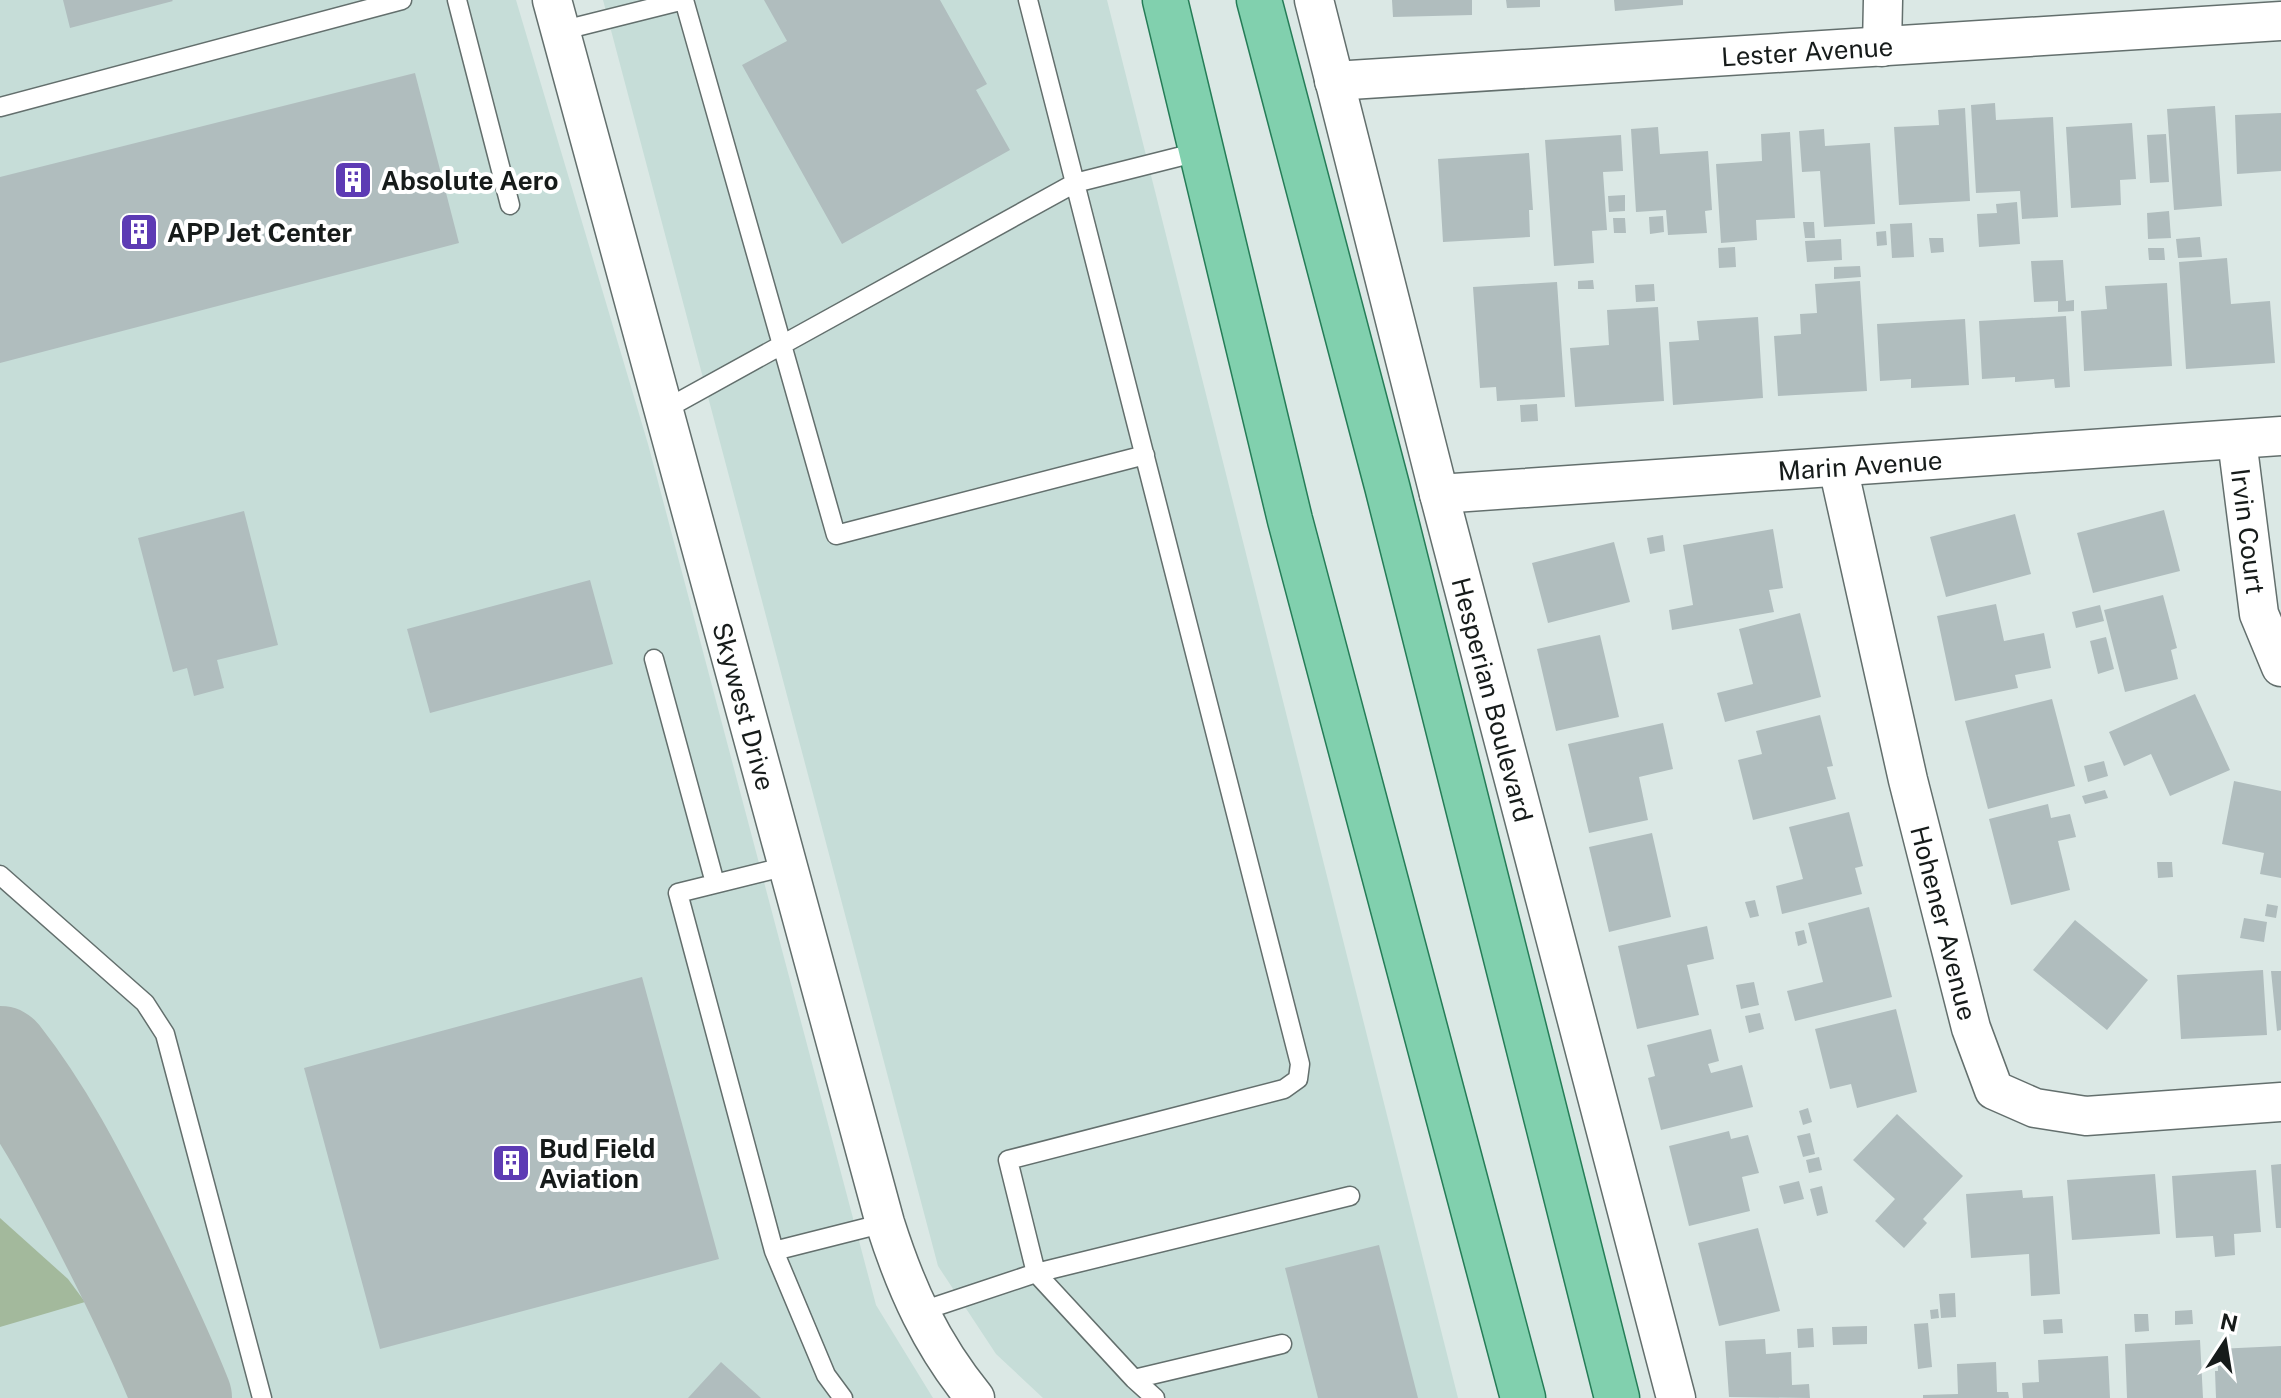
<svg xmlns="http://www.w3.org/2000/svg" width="2281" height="1398" font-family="'Public Sans',sans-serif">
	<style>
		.built { fill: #c6ddd8 }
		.green { fill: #a3b99c }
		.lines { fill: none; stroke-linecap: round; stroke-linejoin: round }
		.taxiway { stroke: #adb8b6; stroke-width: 100 }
		.building { fill: #b0bdbe }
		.lane-casing { stroke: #636f6d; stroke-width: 21 }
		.street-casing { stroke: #636f6d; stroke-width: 41 }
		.primary-casing { stroke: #257c57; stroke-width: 47 }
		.lane { stroke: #fff; stroke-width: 18 }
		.street { stroke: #fff; stroke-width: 38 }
		.primary { stroke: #81d0ae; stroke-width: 44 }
		.labels { text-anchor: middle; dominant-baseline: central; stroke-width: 8; stroke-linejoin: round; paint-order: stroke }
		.street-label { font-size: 26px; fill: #161b1a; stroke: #fff }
		.poi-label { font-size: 26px; font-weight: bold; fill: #161b1a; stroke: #fff; text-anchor: start }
	</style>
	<rect width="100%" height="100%" fill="#dbe8e5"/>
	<!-- built -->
	<path class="built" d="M0,0H516L648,444L876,1305L933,1398H0Z
		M603,0H1107L1458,1398H1043L996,1354L938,1266Z"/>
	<!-- green -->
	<path class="green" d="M0,1218L68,1279L85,1302L0,1327Z"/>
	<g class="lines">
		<!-- taxiway -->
		<path class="taxiway" d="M0,1056C44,1112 75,1173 107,1236C134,1289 160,1343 182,1398"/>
	</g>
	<!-- building -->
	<path class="building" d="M63,0H172L173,1L70,28Z
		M764,0H940L987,84L976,90L1010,150L842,244L742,65L787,41Z
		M1392,0H1472V15L1393,17Z
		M1506,0H1540V7L1507,8Z
		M1614,0H1683V5L1615,11Z
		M415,73L459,243L0,363V177Z
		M1995,103L1996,120L2053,117L2058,217L2022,219L2020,191L1976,193L1971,105Z
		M2215,106L2222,206L2174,210L2167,109Z
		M1965,108L1970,201L1899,205L1894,127L1939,125L1938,110Z
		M2281,113V171L2237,174L2235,115Z
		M2132,123L2136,179L2120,180L2121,205L2071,208L2066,127Z
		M1658,127L1660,154L1708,151L1712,210L1705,211L1707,233L1668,235L1666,210L1636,212L1631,129Z
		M1824,129L1825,146L1870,143L1875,224L1824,227L1820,171L1802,172L1799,131Z
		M1790,132L1795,218L1756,220L1757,240L1721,243L1716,164L1762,161L1761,134Z
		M2166,134L2169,182L2150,183L2147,135Z
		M1621,135L1623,171L1603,172L1607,230L1592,231L1594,263L1554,266L1545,140Z
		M1529,153L1533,210H1529L1530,237L1443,242L1438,159Z
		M1625,195V211L1609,212L1608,196Z
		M2017,202L2020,244L1979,247L1977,214L1997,213L1996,204Z
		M2169,211L2171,238L2148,239L2147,213Z
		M1663,216L1664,232L1650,234L1649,217Z
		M1613,218H1625L1626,233H1614Z
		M1803,222H1814L1815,238H1805Z
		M1912,223L1914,257L1892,258L1890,224Z
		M1886,231L1887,245L1877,246L1876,232Z
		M2200,237L2202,257L2178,258L2176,239Z
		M1929,238H1943L1944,252L1931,253Z
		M1841,239L1842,260L1807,262L1805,241Z
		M1735,247L1736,267L1719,268L1718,248Z
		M2148,248H2164L2165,260H2149Z
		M2227,258L2231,304L2270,301L2275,363L2186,369L2179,262Z
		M2063,260L2066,301L2074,300V311L2058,312V301L2034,302L2031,261Z
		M1860,266L1861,277L1834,279V267Z
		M1593,280L1594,289H1578V281Z
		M1860,281L1867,391L1778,396L1774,336L1801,334L1800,314L1817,313L1815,284Z
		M1557,282L1565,397L1497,401L1496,387L1480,388L1473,287Z
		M2167,283L2172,366L2084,371L2081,311L2107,309L2105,286Z
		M1654,284L1655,301L1636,302L1635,285Z
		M1658,307L1664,401L1575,407L1570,348L1609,345L1607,310Z
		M2066,316L2070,387L2055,388L2054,379L2015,382V377L1982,379L1979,321Z
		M1758,317L1763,398L1673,405L1669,342L1699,340L1697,321Z
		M1965,319L1969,385L1911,388V379L1880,381L1877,324Z
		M1537,404L1538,421L1521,422L1520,405Z
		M2164,510L2180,571L2093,593L2077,533Z
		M244,511L278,645L217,660L224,688L194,696L187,668L173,672L138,538Z
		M2015,514L2031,574L1946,597L1930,537Z
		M1773,529L1783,588L1769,590L1774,612L1672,630L1669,610L1693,605L1683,545Z
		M1663,535L1665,551L1650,554L1647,538Z
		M1614,542L1630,602L1548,623L1532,563Z
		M590,580L613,664L430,713L407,629Z
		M2163,595L2177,648L2171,650L2178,679L2125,692L2104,610Z
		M1996,604L2004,641L2044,633L2051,668L2015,675L2018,688L1955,701L1937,616Z
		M2100,605L2104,621L2076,628L2072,612Z
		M1800,613L1821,697L1725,722L1717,693L1753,684L1739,629Z
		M1600,635L1619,717L1556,731L1537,649Z
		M2106,637L2114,669L2098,674L2090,641Z
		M2195,694L2230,770L2170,796L2151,754L2124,766L2109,732Z
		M2052,699L2075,786L1988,809L1965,721Z
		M1820,715L1833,766L1827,767L1836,799L1753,820L1738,760L1762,754L1756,731Z
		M1663,723L1673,769L1639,777L1648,820L1589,833L1568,744Z
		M2104,761L2108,776L2088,782L2084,766Z
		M2234,781L2281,791V878L2260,874L2264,853L2222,844Z
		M2105,790L2108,798L2085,804L2082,796Z
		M2048,804L2051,818L2070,814L2076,837L2058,841L2070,890L2011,905L1989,819Z
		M1849,812L1863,866L1855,868L1862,894L1782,914L1776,886L1803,879L1789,827Z
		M1652,833L1671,917L1609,932L1589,847Z
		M2157,862H2172L2173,877L2158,878Z
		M1755,900L1759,916L1750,918L1745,902Z
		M2267,904L2278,906L2276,918L2265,916Z
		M1869,907L1892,997L1795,1021L1787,991L1823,982L1808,923Z
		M2244,918L2267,922L2264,942L2240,938Z
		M2075,920L2148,980L2107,1030L2033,970Z
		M1707,926L1714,959L1687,965L1699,1015L1637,1029L1618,946Z
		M1804,930L1807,943L1798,946L1795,932Z
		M2263,970L2267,1035L2181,1039L2177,975Z
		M2271,971H2281V1030L2277,1031Z
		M642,977L719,1259L380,1349L304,1068Z
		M1754,982L1759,1005L1741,1009L1736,985Z
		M1896,1009L1917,1092L1857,1108L1851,1084L1830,1089L1815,1029Z
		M1760,1013L1764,1029L1749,1033L1745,1016Z
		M1711,1029L1719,1061L1708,1064L1711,1073L1742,1065L1753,1107L1661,1130L1648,1078L1655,1076L1647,1045Z
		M1808,1108L1812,1122L1803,1125L1799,1111Z
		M1897,1114L1963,1176L1923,1219L1927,1223L1904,1248L1875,1221L1895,1199L1853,1160Z
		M1729,1131L1731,1139L1748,1135L1759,1173L1742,1177L1750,1211L1689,1226L1669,1146Z
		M1810,1133L1815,1154L1803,1157L1797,1136Z
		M1819,1157L1822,1170L1809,1173L1806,1160Z
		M2281,1164V1228H2276L2271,1165Z
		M2256,1170L2261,1232L2234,1234L2235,1255L2215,1257L2213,1236L2176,1238L2172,1176Z
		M2155,1174L2160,1234L2072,1240L2067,1180Z
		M1799,1181L1804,1199L1784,1204L1779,1186Z
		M1822,1186L1828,1213L1817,1216L1810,1189Z
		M2022,1190L2023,1198L2053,1196L2060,1294L2031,1296L2029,1254L1971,1258L1966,1194Z
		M1758,1228L1780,1311L1719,1326L1698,1243Z
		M1379,1245L1418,1398H1318L1285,1268Z
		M1955,1293L1956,1317L1941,1318L1939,1294Z
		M1938,1309L1939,1318L1931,1319L1930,1310Z
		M2192,1310L2193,1324L2175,1325V1311Z
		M2134,1314H2148L2149,1331L2135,1332Z
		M2062,1319L2063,1333L2044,1334L2043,1320Z
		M1928,1323L1932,1367L1918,1369L1914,1324Z
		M1867,1326V1344L1833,1345L1832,1327Z
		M1813,1328L1814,1347L1798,1348L1797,1329Z
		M1765,1339L1766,1354L1791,1352L1792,1385L1809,1384L1810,1398L1729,1397L1725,1341Z
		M2200,1340L2203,1398H2127L2125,1344Z
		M2281,1346V1398H2216L2215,1371H2218L2217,1349Z
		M2108,1356L2110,1398H2023L2022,1383L2039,1382L2038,1360Z
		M721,1362L761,1398H688Z
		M1996,1362L1997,1392H2008L2009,1398H1923V1395L1958,1394L1957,1364Z"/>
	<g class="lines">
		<!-- lane casing -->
		<g class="lane-casing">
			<path id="lane" d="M457,0L510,205
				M684,0L836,535L1145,455
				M560,31L684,0
				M0,107L402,0
				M664,410L1075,183L1028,0
				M654,659L715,883
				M0,875L145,1003L165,1034L262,1398
				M774,1251L678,893L787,866
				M919,1312L1036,1273L1008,1160L1284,1089L1298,1079L1300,1064L1075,183L1202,151
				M1134,1379L1282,1344
				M843,1398L826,1375L774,1251L885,1223
				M1155,1398L1134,1379L1036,1273L1350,1196"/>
		</g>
		<!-- street casing -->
		<g class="street-casing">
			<g id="street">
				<path id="s1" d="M552,0L885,1223C906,1289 931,1344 975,1398"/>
				<path id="s2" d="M1314,0L1439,494L1676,1398"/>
				<path d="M1882,47L1883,0"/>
				<path id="s3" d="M1334,81L2281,21"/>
				<path id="s4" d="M2237,440L2259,614L2281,667"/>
				<path id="s5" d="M1838,467L1908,780L1971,1028L1994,1090L2035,1108L2086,1116L2281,1102"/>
				<path id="s6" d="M1439,494L2281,436"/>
			</g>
		</g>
		<!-- primary casing -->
		<g class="primary-casing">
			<path id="primary" d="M1165,0L1290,520L1523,1398
				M1259,0L1387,486L1617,1398"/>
		</g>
		<!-- lane -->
		<use href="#lane" class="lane"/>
		<!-- street -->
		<use href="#street" class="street"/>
		<!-- primary -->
		<use href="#primary" class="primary"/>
	</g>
	<!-- icons -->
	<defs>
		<g id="building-square" transform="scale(2)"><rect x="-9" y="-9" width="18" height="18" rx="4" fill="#5d3bb4" stroke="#fff"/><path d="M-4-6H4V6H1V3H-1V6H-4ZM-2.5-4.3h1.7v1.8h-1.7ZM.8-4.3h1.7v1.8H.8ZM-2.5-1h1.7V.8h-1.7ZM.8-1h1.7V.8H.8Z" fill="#fff"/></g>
	</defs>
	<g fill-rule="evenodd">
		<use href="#building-square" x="353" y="180"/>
		<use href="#building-square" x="139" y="232"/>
		<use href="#building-square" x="511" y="1163"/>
	</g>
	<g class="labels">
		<!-- street labels -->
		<g class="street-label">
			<text stroke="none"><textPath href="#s3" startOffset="474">Lester Avenue</textPath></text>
			<text stroke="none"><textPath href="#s6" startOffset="422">Marin Avenue</textPath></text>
			<text stroke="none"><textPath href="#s4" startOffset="92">Irvin Court</textPath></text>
			<text stroke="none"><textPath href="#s2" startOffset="722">Hesperian Boulevard</textPath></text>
			<text stroke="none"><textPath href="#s1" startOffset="732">Skywest Drive</textPath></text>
			<text stroke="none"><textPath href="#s5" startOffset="468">Hohener Avenue</textPath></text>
		</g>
		<!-- poi labels -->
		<g class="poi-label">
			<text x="381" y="180">Absolute Aero</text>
			<text x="167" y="232">APP Jet Center</text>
			<text x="539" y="1148">Bud Field<tspan x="539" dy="30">Aviation</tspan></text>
		</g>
	</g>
	<!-- north arrow -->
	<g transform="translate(2225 1342) rotate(12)" stroke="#ffffff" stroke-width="6" paint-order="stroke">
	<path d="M0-6L14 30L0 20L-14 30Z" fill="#161b1a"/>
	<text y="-12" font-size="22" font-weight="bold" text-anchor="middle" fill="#161b1a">N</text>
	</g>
</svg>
